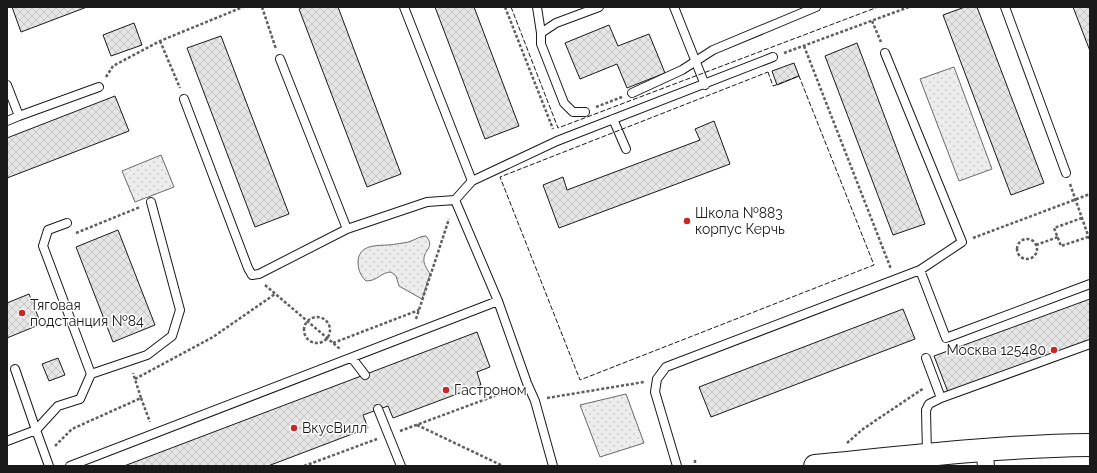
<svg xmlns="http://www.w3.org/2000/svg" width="1097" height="473" font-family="Raleway,sans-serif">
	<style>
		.park { fill: url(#park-dots); stroke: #6a6a6a }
		.building { fill: url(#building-cross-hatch); stroke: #1a1a1a }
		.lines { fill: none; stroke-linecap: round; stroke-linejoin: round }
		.service-casing { stroke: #1a1a1a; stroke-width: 10 }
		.minor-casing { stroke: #1a1a1a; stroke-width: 18 }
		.secondary-casing { stroke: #1a1a1a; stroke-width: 24 }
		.path { stroke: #5f5f5f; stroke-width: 2.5; stroke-dasharray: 3 2; stroke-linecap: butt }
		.service { stroke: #fff; stroke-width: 8 }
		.minor { stroke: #fff; stroke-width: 16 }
		.secondary { stroke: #fff; stroke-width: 22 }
		.fence { stroke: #1a1a1a; stroke-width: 1; stroke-dasharray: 5 2; stroke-linecap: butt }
		.poi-dot { fill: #c62828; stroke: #fff; stroke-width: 1.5 }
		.labels { text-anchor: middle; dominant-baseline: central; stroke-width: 3; stroke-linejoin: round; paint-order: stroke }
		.poi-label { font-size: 14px; fill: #1a1a1a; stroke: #fff; text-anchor: start }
	</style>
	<defs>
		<pattern id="park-dots" width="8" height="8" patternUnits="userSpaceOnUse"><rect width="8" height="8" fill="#ededed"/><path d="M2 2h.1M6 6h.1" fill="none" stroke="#cbcbcb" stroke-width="1.8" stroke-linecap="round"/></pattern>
		<pattern id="building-cross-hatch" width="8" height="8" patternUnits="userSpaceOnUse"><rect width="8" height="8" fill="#e6e6e6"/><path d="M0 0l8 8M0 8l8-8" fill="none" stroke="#c5c5c5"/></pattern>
	</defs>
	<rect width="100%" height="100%" fill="#fff"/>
	<!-- park -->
	<path class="park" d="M954,67L992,169L959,181L920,79Z
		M161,155L174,187L135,202L122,171Z
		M426,236C435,247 425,249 424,258C423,264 427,269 430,274L422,299L399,286L396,276L391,272C381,272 378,281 366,281C360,275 358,269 358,261C360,241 383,247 396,244C401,243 407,243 411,241C417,239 420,236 426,236Z
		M626,394L644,443L600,457L580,405Z"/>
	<!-- building -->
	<path class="building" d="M12,7H87L21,32Z
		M303,7H338L401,174L367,187L299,9Z
		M435,7H474L519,126L485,139Z
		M965,7H977L1044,183L1011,195L943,15Z
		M1073,7H1090V51Z
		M134,23L142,45L111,56L103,35Z
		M609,25L618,46L649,34L665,73L627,88L617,64L580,79L565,43Z
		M221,36L289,214L255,227L187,48Z
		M857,43L925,224L893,235L825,56Z
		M794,63L799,76L777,85L772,71Z
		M115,96L129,131L7,178V138Z
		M714,121L730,164L559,228L543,185L563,177L567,190L700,140L695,129Z
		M118,230L155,325L113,342L76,247Z
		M29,294L41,324L7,338V303Z
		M1090,299V340L948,392L934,356Z
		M903,309L915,339L711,417L699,387Z
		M477,332L490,367L477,372L481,385L393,418L388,406L363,415L368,428L268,466H124Z
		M58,358L65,375L49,381L42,364Z"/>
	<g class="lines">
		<!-- service casing -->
		<g class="service-casing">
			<path id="service" d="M404,7L472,181
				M537,7L541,33
				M674,7L705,85
				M1005,7L1066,173
				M280,59L347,229
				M7,85L19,116L7,121
				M632,93L682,70L713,50L816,7
				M184,99L248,268L252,275L259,274L347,229L427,202L455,200L472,181L557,141L773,57
				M585,112H573L564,103L541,44V33L556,23L599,7
				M19,116L99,87
				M613,119L626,149
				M455,200L498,301L527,383L535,401L553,466
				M67,223L48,230L43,246L91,374
				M920,270L946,338L1090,284
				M352,358L365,375
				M926,358L941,398
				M15,369L36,430L58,406L80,399L91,374L147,355L172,336L180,310L151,202
				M378,409L401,466
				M7,441L36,430L49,466
				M927,454L926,410L929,404L941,398L1090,344
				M70,466L498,301
				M677,466L655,392L657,379L666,367L920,270L962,242L885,53"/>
		</g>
		<!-- minor casing -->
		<g class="minor-casing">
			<path id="minor" d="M984,449L986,466"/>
		</g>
		<!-- secondary casing -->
		<g class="secondary-casing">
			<path id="secondary" d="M815,466C906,457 998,446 1090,445"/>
		</g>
		<!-- path -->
		<path class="path" d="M262,7L276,49
			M505,7L553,129
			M872,21L881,42
			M160,41L180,88
			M804,46L891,269
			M784,53L909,7
			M106,77L113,66L160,41L243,7
			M596,107L622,97
			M1070,184L1090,241
			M1082,218L1054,228L1061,246L1088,237
			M76,233L140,207
			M973,238L1090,194
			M1017 249a10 10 0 1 1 20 0a10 10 0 1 1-20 0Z
			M1036,245L1058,237
			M265,285L340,349
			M304 330a13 13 0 1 1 26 0a13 13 0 1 1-26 0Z
			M416,319L449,219
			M333,343L419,310
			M135,379L213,337L275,294
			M141,398L150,422
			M547,398L644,382
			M417,425L503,466
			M400,431L516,388
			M847,443L863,429L924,388
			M55,446L72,429L141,398L133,373
			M695,460V466
			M304,466L377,439"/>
		<!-- service -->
		<use href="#service" class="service"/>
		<!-- minor -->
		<use href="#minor" class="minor"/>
		<!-- secondary -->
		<use href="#secondary" class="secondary"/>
		<!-- fence -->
		<path class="fence" d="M511,7L558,128L878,7
			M768,72L773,86L799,76L874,265L580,380L500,177Z"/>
	</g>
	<!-- markers -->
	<g class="poi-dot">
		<circle cx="687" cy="221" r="4"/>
		<circle cx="22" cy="313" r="4"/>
		<circle cx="1054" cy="350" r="4"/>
		<circle cx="446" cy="390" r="4"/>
		<circle cx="294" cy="428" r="4"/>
	</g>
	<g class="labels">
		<!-- poi labels -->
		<g class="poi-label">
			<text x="695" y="213">Школа №883<tspan x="695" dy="16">корпус Керчь</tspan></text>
			<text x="30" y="305">Тяговая<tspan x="30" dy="16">подстанция №84</tspan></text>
			<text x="1046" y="350" text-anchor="end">Москва 125480</text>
			<text x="454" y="390">Гастроном</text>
			<text x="302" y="428">ВкусВилл</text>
		</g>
	</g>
	<!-- border -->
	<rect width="1097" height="473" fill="none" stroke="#1a1a1a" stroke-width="16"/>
</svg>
